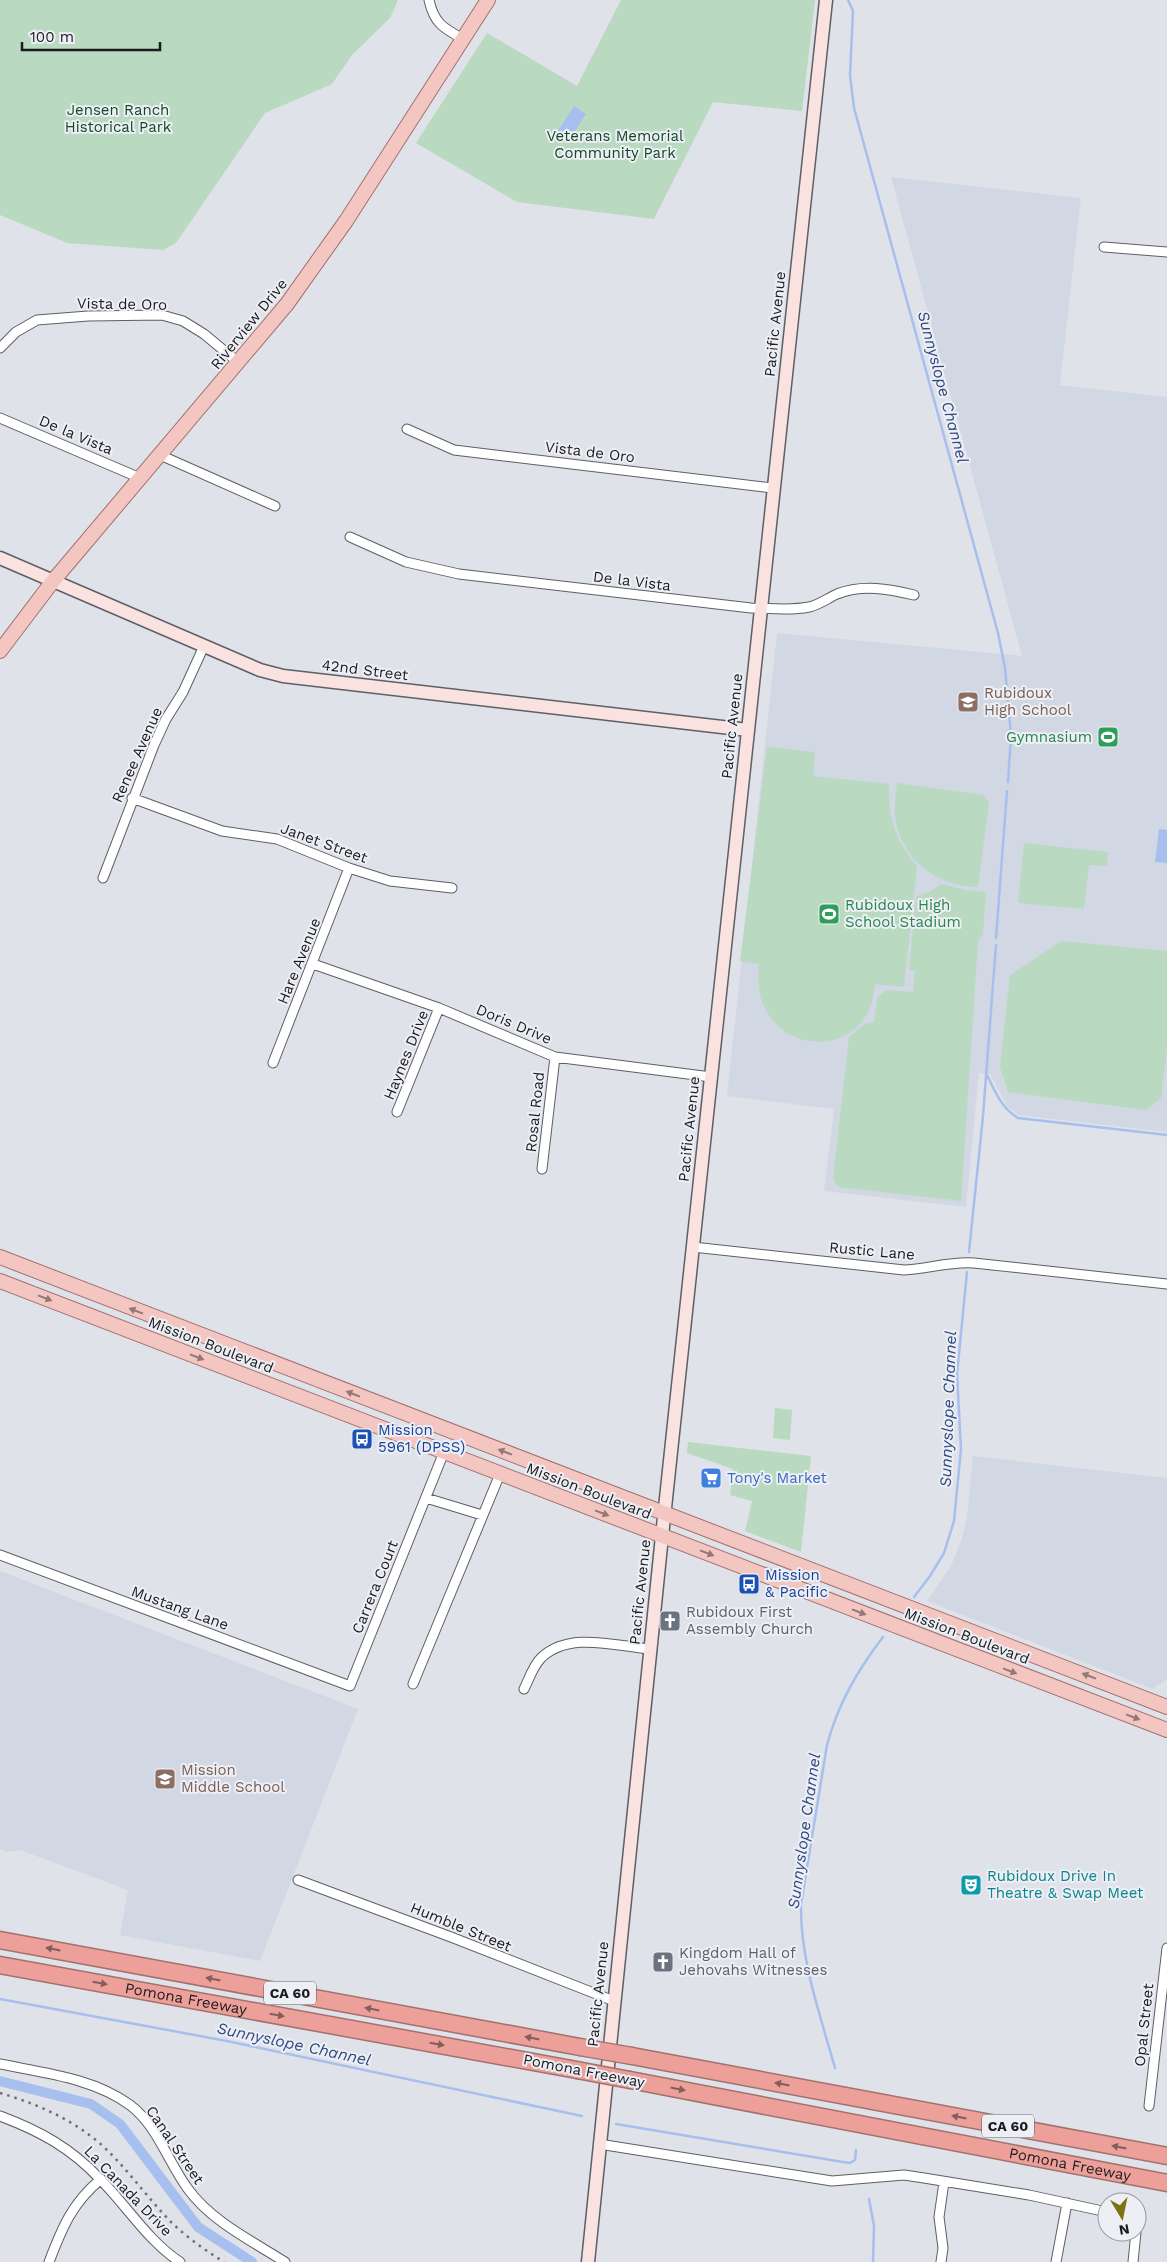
<svg xmlns="http://www.w3.org/2000/svg" width="1167" height="2262" font-family="'Work Sans',sans-serif">
	<style>
		.built { fill: #d2d7e4 }
		.green { fill: #bad9c1 }
		.water { fill: #a6bfee }
		.lines { fill: none; stroke-linecap: round; stroke-linejoin: round }
		.stream { stroke: #a6bfee; stroke-width: 2.5 }
		.canal { stroke: #a6bfee; stroke-width: 10 }
		.street-casing { stroke: #5d5f65; stroke-width: 11 }
		.secondary-casing { stroke: #5d5f65; stroke-width: 15 }
		.primary-casing { stroke: #a2716e; stroke-width: 16 }
		.highway-casing { stroke: #a2716e; stroke-width: 19 }
		.street { stroke: #fff; stroke-width: 9 }
		.secondary { stroke: #f9e2e0; stroke-width: 12 }
		.primary { stroke: #f4c6c2; stroke-width: 14 }
		.highway { stroke: #eca099; stroke-width: 16 }
		.rail { stroke: #6d6f73; stroke-width: 2.5; stroke-dasharray: 2.5 5; stroke-linecap: butt }
		.highway-bridge-casing { stroke: #a2716e; stroke-width: 19; stroke-linecap: butt }
		.highway-bridge { stroke: #eca099; stroke-width: 16 }
		.oneway { fill: #927978 }
		.oneway2 { fill: #835e5b }
		.labels { text-anchor: middle; dominant-baseline: central; stroke-width: 4; stroke-linejoin: round; paint-order: stroke }
		.shield { fill: #edeff5; stroke: #595b5e; stroke-width: 1 }
		.shield-label { font-size: 14px; font-weight: bold; fill: #1a1b1d }
		.park-label { font-size: 15px; fill: #114826; stroke: #edeff5 }
		.street-label { font-size: 15px; fill: #1a1b1d; stroke: #edeff5 }
		.education-label { font-size: 15px; fill: #785e54; stroke: #edeff5; text-anchor: start }
		.leisure-label { font-size: 15px; fill: #27864d; stroke: #edeff5; text-anchor: end }
		.transit-label { font-size: 15px; fill: #164399; stroke: #edeff5; text-anchor: start }
		.shop-label { font-size: 15px; fill: #366cbe; stroke: #edeff5; text-anchor: start }
		.worship-label { font-size: 15px; fill: #5b616d; stroke: #edeff5; text-anchor: start }
		.culture-label { font-size: 15px; fill: #0d838f; stroke: #edeff5; text-anchor: start }
		.water-label { font-size: 16px; font-style: italic; fill: #2e4983; stroke: #edeff5 }
	</style>
	<rect width="100%" height="100%" fill="#dfe2e8"/>
	<!-- built -->
	<path class="built" d="M891,177L1081,198L1060,385L1167,397V1132L1018,1115L1007,1106L990,1074L979,1073L966,1207L824,1191L834,1109L727,1096L777,633L1022,656Z
		M973,1456L1167,1478V1679L1153,1689L927,1601L951,1566L962,1538L967,1518Z
		M0,1571L358,1709L260,1961L120,1935L128,1890L20,1850L7,1852L0,1849Z"/>
	<!-- green -->
	<path class="green" d="M0,0H398L390,18L352,55L332,84L265,113L176,243L163,250L67,243L0,215Z
		M621,0H815L802,111L713,102L654,219L517,202L416,143L487,33L577,86Z
		M767,747L815,752L813,776L889,784C888,819 895,839 917,866L904,987L875,984C874,993 873,1002 869,1010C849,1052 790,1052 767,1012C758,998 758,980 759,964L740,961Z
		M897,783L983,795L989,803L978,887C937,887 899,858 895,815C894,805 896,793 897,783Z
		M1024,843L1108,852L1107,866L1089,865L1084,909L1018,903Z
		M941,884L966,890L986,892L983,934L978,941L961,1201L838,1187L833,1179L849,1037L864,1024L874,1022L877,998L887,990L913,992L915,971L909,970L916,896L930,892Z
		M1061,941L1167,951V1048L1161,1098L1146,1110L1008,1092L1000,1067L1010,975Z
		M775,1408L792,1410L790,1440L773,1438Z
		M688,1442L811,1456L801,1552L745,1531L752,1501L730,1495L733,1469L687,1453Z"/>
	<!-- water -->
	<path class="water" d="M574,106L586,114L573,134L574,136L570,143L556,134Z
		M1159,829L1167,830V863L1155,862Z"/>
	<g class="lines">
		<!-- stream -->
		<path class="stream" d="M848,0L853,11L850,75L854,108L998,633L1005,668L1011,736L1008,782
			M996,938L1007,791
			M986,1073C995,1091 1001,1108 1018,1118L1167,1135
			M969,1252L983,1116L996,945
			M914,1597L930,1576L944,1553L954,1521L961,1449L957,1374L967,1272
			M0,1999L227,2041L582,2116
			M835,2068C820,2014 800,1960 801,1904L827,1745C838,1704 857,1671 883,1637
			M616,2124L843,2162L850,2163L855,2160L856,2150
			M869,2199L874,2226L873,2262"/>
		<!-- canal -->
		<path class="canal" d="M0,2081L91,2104L120,2124L198,2227L252,2262"/>
		<!-- street casing -->
		<g class="street-casing">
			<path id="street" d="M429,0C434,23 443,28 463,39
				M1104,247L1167,252
				M0,348L16,332L37,320L88,316L162,315L183,321L204,334L239,363
				M0,418L140,478
				M407,429L454,450L773,488
				M160,455L275,506
				M350,537L406,562L459,574L751,608C770,608 790,611 809,607C819,605 828,598 837,594C863,584 889,589 914,595
				M132,798L222,831L277,839L349,868L390,881L452,888
				M103,878L154,745L166,719L183,692L204,646
				M313,964L439,1008L555,1057L711,1077
				M273,1063L349,868
				M397,1112L439,1008
				M542,1169L555,1057
				M693,1247L904,1270C928,1269 950,1261 974,1263L1167,1284
				M426,1498L482,1515
				M0,1555L350,1686L444,1452
				M413,1684L500,1474
				M524,1689C529,1679 533,1666 541,1658C569,1631 615,1646 650,1649
				M298,1880L451,1937L614,2001
				M0,2064C44,2073 93,2078 130,2105C157,2125 168,2162 188,2189C211,2221 252,2241 285,2262
				M1149,2106L1167,1948
				M0,2116C40,2131 71,2148 100,2179C127,2206 148,2241 180,2262
				M599,2144L832,2181L904,2175L924,2178L1029,2195L1107,2212
				M1137,2220V2226
				M49,2262C62,2228 72,2203 101,2179
				M941,2262L943,2248L939,2217L944,2182
				M1056,2262L1067,2203
				M1133,2262L1136,2232"/>
		</g>
		<!-- secondary casing -->
		<g class="secondary-casing">
			<path id="secondary" d="M0,558L260,670L283,676L748,730
				M588,2262L662,1536L826,0"/>
		</g>
		<!-- primary casing -->
		<g class="primary-casing">
			<path id="primary" d="M0,651L53,581L287,304L346,221L488,0
				M0,1257L1167,1707
				M0,1281L1167,1730"/>
		</g>
		<!-- highway casing -->
		<g class="highway-casing">
			<g id="highway">
				<path d="M0,1940L580,2047"/>
				<path id="s1" d="M0,1965L577,2070"/>
				<path d="M632,2056L1167,2156"/>
				<path id="s2" d="M630,2080L1167,2183"/>
			</g>
		</g>
		<!-- street -->
		<use href="#street" class="street"/>
		<!-- secondary -->
		<use href="#secondary" class="secondary"/>
		<!-- primary -->
		<use href="#primary" class="primary"/>
		<!-- highway -->
		<use href="#highway" class="highway"/>
		<!-- rail -->
		<path class="rail" d="M0,2093C38,2104 74,2120 104,2147C128,2170 147,2197 170,2221C186,2237 205,2250 224,2262"/>
		<!-- highway-bridge casing -->
		<g class="highway-bridge-casing">
			<path id="highway-bridge" d="M580,2047L632,2056
				M577,2070L630,2080"/>
		</g>
		<!-- highway-bridge -->
		<use href="#highway-bridge" class="highway-bridge"/>
	</g>
	<!-- one-way arrows -->
	<defs><path id="oneway-solid" d="M-6-.8H1V-3.2L6.5 0L1 3.2V.8H-6Z" transform="scale(1.25)"/></defs>
	<g class="oneway">
		<use href="#oneway-solid" transform="translate(45 1298) rotate(21)"/>
		<use href="#oneway-solid" transform="translate(136 1311) rotate(-159)"/>
		<use href="#oneway-solid" transform="translate(197 1357) rotate(21)"/>
		<use href="#oneway-solid" transform="translate(353 1394) rotate(-159)"/>
		<use href="#oneway-solid" transform="translate(505 1452) rotate(-159)"/>
		<use href="#oneway-solid" transform="translate(602 1513) rotate(21)"/>
		<use href="#oneway-solid" transform="translate(707 1553) rotate(21)"/>
		<use href="#oneway-solid" transform="translate(859 1612) rotate(21)"/>
		<use href="#oneway-solid" transform="translate(1010 1671) rotate(21)"/>
		<use href="#oneway-solid" transform="translate(1089 1676) rotate(-159)"/>
		<use href="#oneway-solid" transform="translate(1133 1717) rotate(21)"/>
	</g>
	<g class="oneway2">
		<use href="#oneway-solid" transform="translate(53 1949) rotate(-169)"/>
		<use href="#oneway-solid" transform="translate(213 1979) rotate(-169)"/>
		<use href="#oneway-solid" transform="translate(100 1983) rotate(10)"/>
		<use href="#oneway-solid" transform="translate(372 2009) rotate(-169)"/>
		<use href="#oneway-solid" transform="translate(277 2015) rotate(10)"/>
		<use href="#oneway-solid" transform="translate(532 2038) rotate(-169)"/>
		<use href="#oneway-solid" transform="translate(437 2044) rotate(10)"/>
		<use href="#oneway-solid" transform="translate(782 2084) rotate(-169)"/>
		<use href="#oneway-solid" transform="translate(678 2089) rotate(11)"/>
		<use href="#oneway-solid" transform="translate(959 2117) rotate(-169)"/>
		<use href="#oneway-solid" transform="translate(1119 2147) rotate(-169)"/>
	</g>
	<!-- icons -->
	<defs>
		<g id="school-square" transform="scale(1.125)"><rect x="-9" y="-9" width="18" height="18" rx="4" fill="#8d6e63" stroke="#edeff5"/><path d="M0-5L7-2L0 1L-7-2ZM-4 1L0 2.5L4 1V4Q0 6-4 4Z" fill="#fff"/></g>
		<g id="stadium-square" transform="scale(1.125)"><rect x="-9" y="-9" width="18" height="18" rx="4" fill="#2e9e5b" stroke="#edeff5"/><path d="M0-5a6.5 5 0 1 0 0 10a6.5 5 0 1 0 0-10ZM-3.5-1.8h7v3.6h-7Z" fill="#fff"/></g>
		<g id="bus-square" transform="scale(1.125)"><rect x="-9" y="-9" width="18" height="18" rx="4" fill="#1a4fb4" stroke="#edeff5"/><path d="M-5-6H5V4H4V6H2V4H-2V6H-4V4H-5ZM-3.5-4V0h7V-4ZM-3.5 1.2v1.5H-2V1.2ZM2 1.2v1.5H3.5V1.2Z" fill="#fff"/></g>
		<g id="supermarket-square" transform="scale(1.125)"><rect x="-9" y="-9" width="18" height="18" rx="4" fill="#3f7fe0" stroke="#edeff5"/><path d="M-6-5.5h2.5l.6 2H6L4.5 2H-2.5L-4.4-4H-6ZM-1.5 3.2a1.3 1.3 0 1 0 .1 0ZM3 3.2a1.3 1.3 0 1 0 .1 0Z" fill="#fff"/></g>
		<g id="church-square" transform="scale(1.125)"><rect x="-9" y="-9" width="18" height="18" rx="4" fill="#6b7280" stroke="#edeff5"/><path d="M-1.2-6h2.4v3.5h3.3v2.4h-3.3V6h-2.4V-.1h-3.3v-2.4h3.3Z" fill="#fff"/></g>
		<g id="theatre-square" transform="scale(1.125)"><rect x="-9" y="-9" width="18" height="18" rx="4" fill="#0f9aa8" stroke="#edeff5"/><path d="M-5-5.5Q0-4 5-5.5V0Q5 5 0 6Q-5 5-5 0ZM-3.3-2.5H-1v1.5H-3.3ZM1-2.5H3.3v1.5H1ZM-2.8 1Q0 5.5 2.8 1Z" fill="#fff"/></g>
	</defs>
	<g fill-rule="evenodd">
		<use href="#school-square" x="968" y="702"/>
		<use href="#stadium-square" x="1108" y="737"/>
		<use href="#stadium-square" x="829" y="914"/>
		<use href="#bus-square" x="362" y="1439"/>
		<use href="#supermarket-square" x="711" y="1478"/>
		<use href="#bus-square" x="749" y="1584"/>
		<use href="#church-square" x="670" y="1621"/>
		<use href="#school-square" x="165" y="1779"/>
		<use href="#theatre-square" x="971" y="1885"/>
		<use href="#church-square" x="663" y="1962"/>
	</g>
	<g class="labels">
		<!-- shield labels -->
		<g class="shield">
			<rect x="264" y="1981.5" width="52" height="23" rx="4"/>
			<rect x="982" y="2114.5" width="52" height="23" rx="4"/>
		</g>
		<g class="shield-label">
			<text x="290" y="1993">CA 60</text>
			<text x="1008" y="2126">CA 60</text>
		</g>
		<!-- park labels -->
		<g class="park-label">
			<text x="118" y="110">Jensen Ranch<tspan x="118" dy="17">Historical Park</tspan></text>
			<text x="615" y="136">Veterans Memorial<tspan x="615" dy="17">Community Park</tspan></text>
		</g>
		<!-- street labels -->
		<g class="street-label">
			<text transform="translate(122 304) rotate(1)">Vista de Oro</text>
			<text transform="translate(249 324) rotate(-51)">Riverview Drive</text>
			<text transform="translate(775 324) rotate(-84)">Pacific Avenue</text>
			<text transform="translate(76 435) rotate(23)">De la Vista</text>
			<text transform="translate(590 452) rotate(7)">Vista de Oro</text>
			<text transform="translate(632 581) rotate(7)">De la Vista</text>
			<text transform="translate(365 670) rotate(7)">42nd Street</text>
			<text transform="translate(732 726) rotate(-84)">Pacific Avenue</text>
			<text transform="translate(137 755) rotate(-66)">Renee Avenue</text>
			<text transform="translate(324 843) rotate(20)">Janet Street</text>
			<text transform="translate(299 961) rotate(-68)">Hare Avenue</text>
			<text transform="translate(514 1024) rotate(23)">Doris Drive</text>
			<text transform="translate(406 1055) rotate(-68)">Haynes Drive</text>
			<text transform="translate(535 1112) rotate(-84)">Rosal Road</text>
			<text transform="translate(689 1129) rotate(-84)">Pacific Avenue</text>
			<text transform="translate(872 1251) rotate(5)">Rustic Lane</text>
			<text transform="translate(211 1345) rotate(21)">Mission Boulevard</text>
			<text transform="translate(589 1491) rotate(21)">Mission Boulevard</text>
			<text transform="translate(375 1587) rotate(-68)">Carrera Court</text>
			<text transform="translate(640 1592) rotate(-84)">Pacific Avenue</text>
			<text transform="translate(180 1608) rotate(20)">Mustang Lane</text>
			<text transform="translate(967 1636) rotate(21)">Mission Boulevard</text>
			<text transform="translate(461 1927) rotate(22)">Humble Street</text>
			<text transform="translate(598 1994) rotate(-84)">Pacific Avenue</text>
			<text stroke="none"><textPath href="#s1" startOffset="189">Pomona Freeway</textPath></text>
			<text transform="translate(1144 2025) rotate(-84)">Opal Street</text>
			<text transform="translate(584 2071) rotate(11)">Pomona Freeway</text>
			<text transform="translate(175 2145) rotate(56)">Canal Street</text>
			<text stroke="none"><textPath href="#s2" startOffset="448">Pomona Freeway</textPath></text>
			<text transform="translate(128 2191) rotate(46)">La Canada Drive</text>
		</g>
		<!-- education labels -->
		<g class="education-label">
			<text x="984" y="693">Rubidoux<tspan x="984" dy="17">High School</tspan></text>
			<text x="181" y="1770">Mission<tspan x="181" dy="17">Middle School</tspan></text>
		</g>
		<!-- leisure labels -->
		<g class="leisure-label">
			<text x="1092" y="737">Gymnasium</text>
			<text x="845" y="905" text-anchor="start">Rubidoux High<tspan x="845" dy="17">School Stadium</tspan></text>
		</g>
		<!-- transit labels -->
		<g class="transit-label">
			<text x="378" y="1430">Mission<tspan x="378" dy="17">5961 (DPSS)</tspan></text>
			<text x="765" y="1575">Mission<tspan x="765" dy="17">&amp; Pacific</tspan></text>
		</g>
		<!-- shop labels -->
		<g class="shop-label">
			<text x="727" y="1478">Tony's Market</text>
		</g>
		<!-- worship labels -->
		<g class="worship-label">
			<text x="686" y="1612">Rubidoux First<tspan x="686" dy="17">Assembly Church</tspan></text>
			<text x="679" y="1953">Kingdom Hall of<tspan x="679" dy="17">Jehovahs Witnesses</tspan></text>
		</g>
		<!-- culture labels -->
		<g class="culture-label">
			<text x="987" y="1876">Rubidoux Drive In<tspan x="987" dy="17">Theatre &amp; Swap Meet</tspan></text>
		</g>
		<!-- water labels -->
		<g class="water-label">
			<text transform="translate(943 387) rotate(75)">Sunnyslope Channel</text>
			<text transform="translate(948 1409) rotate(-88)">Sunnyslope Channel</text>
			<text transform="translate(804 1831) rotate(-82)">Sunnyslope Channel</text>
			<text transform="translate(294 2044) rotate(12)">Sunnyslope Channel</text>
		</g>
	</g>
	<!-- north arrow -->
	<g transform="translate(1122 2217) rotate(170)"><circle r="24" fill="#edeff5" stroke="#999a9f"/>
	<path d="M0-4L9 19L0 12L-9 19Z" fill="#7d7314"/>
	<text y="-8" font-size="14" font-weight="bold" text-anchor="middle" fill="#1a1b1d">N</text>
	</g>
	<!-- scale -->
	<path d="M22 42v8h138v-8" fill="none" stroke="#1a1b1d" stroke-width="2.5"/>
	<text x="30" y="42" font-size="15" fill="#1a1b1d" stroke="#edeff5" stroke-width="4" paint-order="stroke">100 m</text>
</svg>
